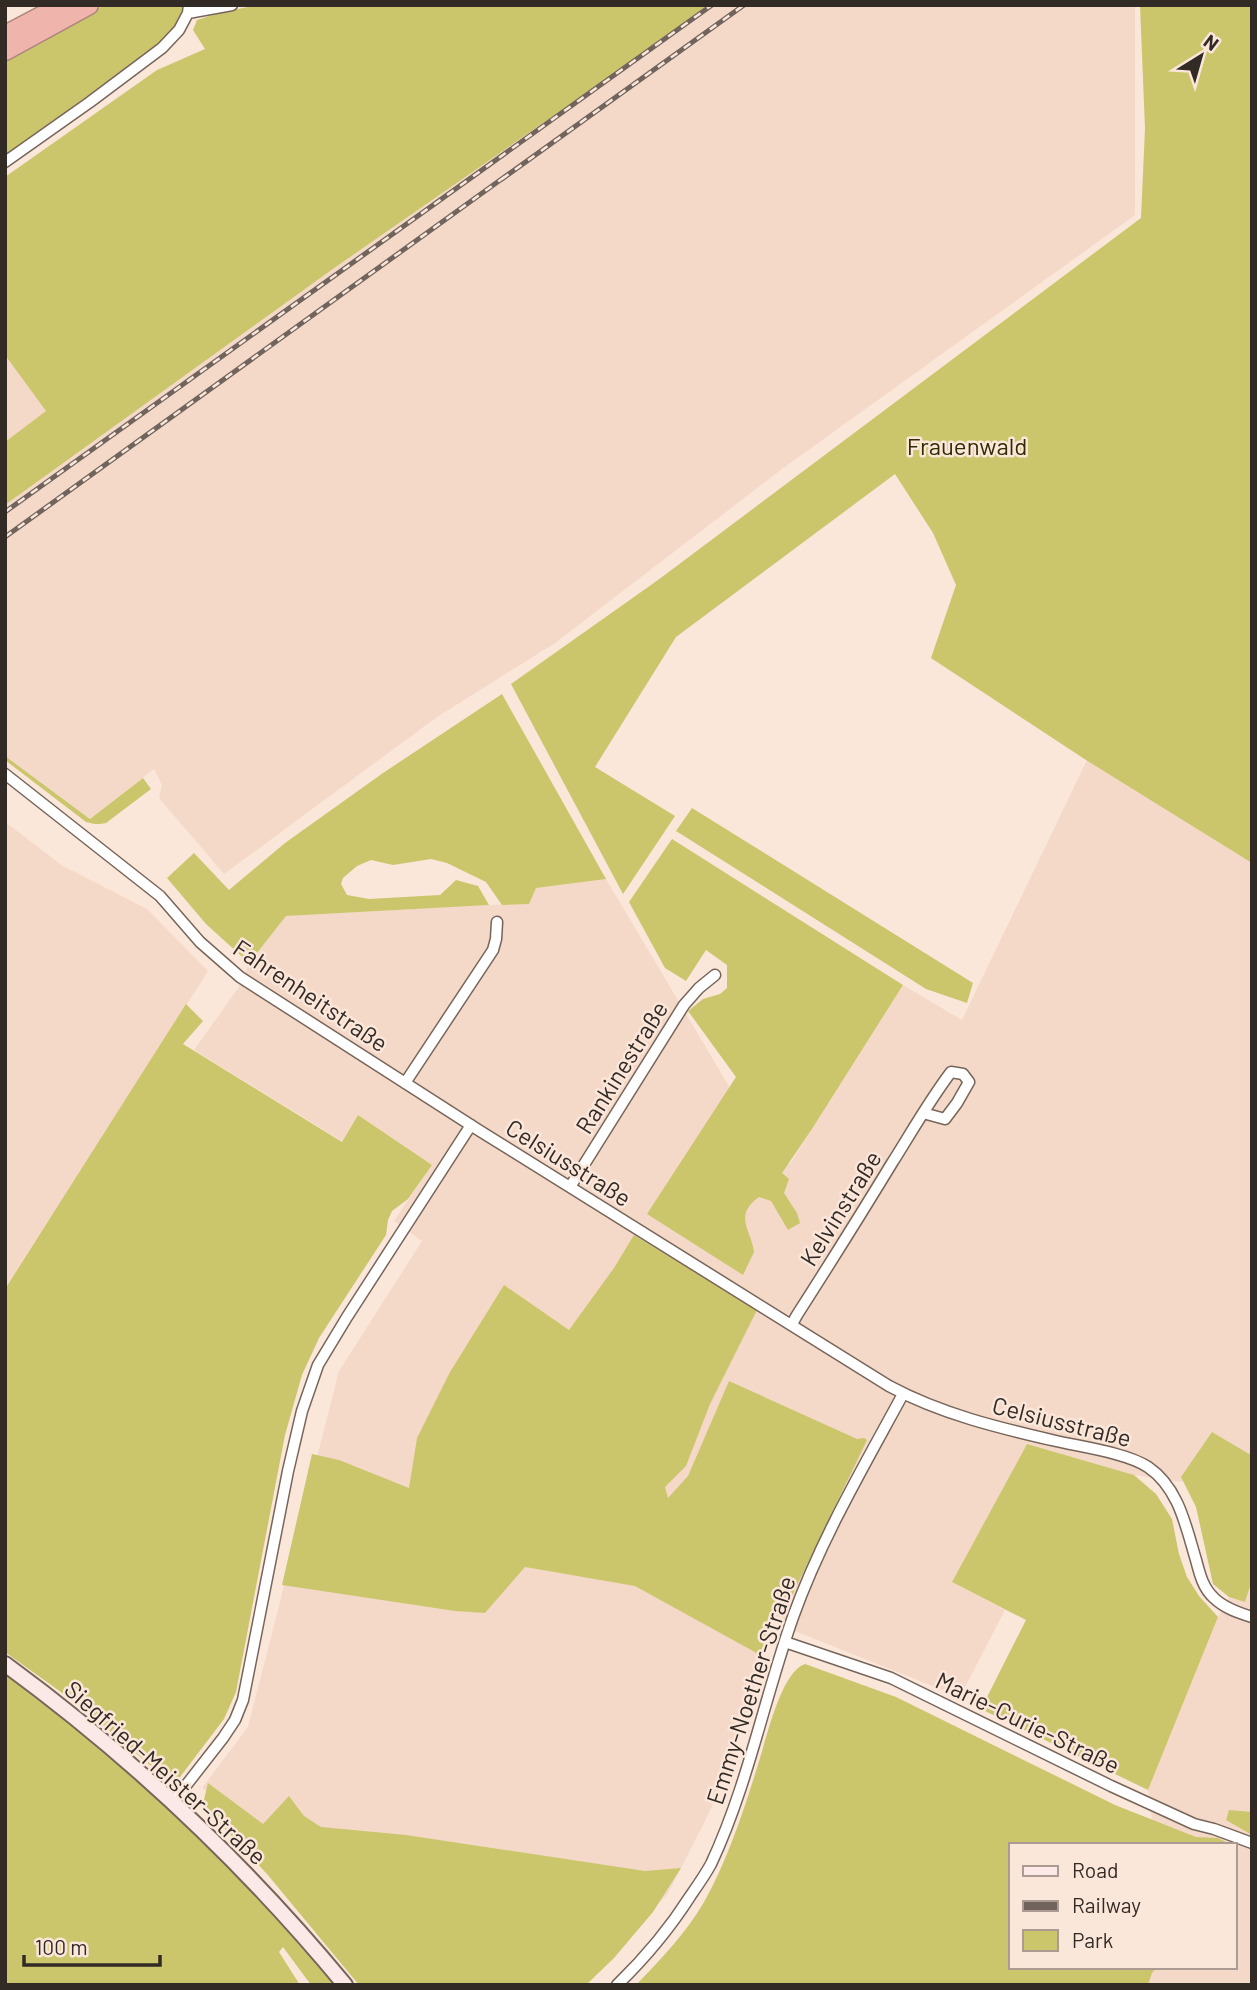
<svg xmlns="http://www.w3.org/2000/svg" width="1257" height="1990" font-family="Barlow,sans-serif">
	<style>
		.built { fill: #f4d9c8 }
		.green { fill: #cbc66c }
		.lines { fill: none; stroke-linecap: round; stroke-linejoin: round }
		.street-casing { stroke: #77655a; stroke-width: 13 }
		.secondary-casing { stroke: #77655a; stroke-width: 18 }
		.highway-casing { stroke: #ad847d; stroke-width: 21 }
		.street { stroke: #fff; stroke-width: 10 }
		.secondary { stroke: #fae9e6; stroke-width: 14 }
		.highway { stroke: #efb5ac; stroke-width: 18 }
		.rail-casing { stroke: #71645d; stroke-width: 5 }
		.rail { stroke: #fbe6da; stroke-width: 2.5; stroke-dasharray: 8; stroke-linecap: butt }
		.labels { text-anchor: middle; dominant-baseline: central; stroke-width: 5; stroke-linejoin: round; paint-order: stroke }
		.park-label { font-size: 24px; fill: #2f2c01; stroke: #fbe6da }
		.street-label { font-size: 24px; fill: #322a25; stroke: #fbe6da }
	</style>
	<rect width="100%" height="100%" fill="#fbe6da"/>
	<!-- built -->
	<path class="built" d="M708,5H1135V215L782,469L555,643L437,717L224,874L159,798L162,785L154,769L90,819L5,756V505L330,271L661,41Z
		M5,355L47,411L5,442Z
		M1088,758L1252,860V1456L1212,1437L1182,1482L1134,1475L1027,1444L952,1582L1005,1610L960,1697L772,1622L733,1762L705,1821L667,1895L573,1985H513L202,1788L248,1727L339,1371L422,1241L394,1221L432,1165L358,1115L342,1141L194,1050L239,987L249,963L286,916L489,905L528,904L536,888L606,879L730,1088L763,1149L790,1164L903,985L962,1020Z
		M5,822L63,866L147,909L208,971L5,1288Z
		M1252,1580V1985H1139L1149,1967H1234V1845H1140L1152,1819L1148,1790L1218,1617L1229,1597L1245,1602Z"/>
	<!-- green -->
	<path class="green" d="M104,5H184C183,22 171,33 159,45L5,156V62L43,42Z
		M257,5H708L661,41L330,271L5,505V442L46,411L5,355V177L157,70L205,49L193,30L197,20L219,13Z
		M1140,5H1252V863L1086,760L931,658L956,585L933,533L895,474L676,637L595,767L675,816L623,894L511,684L658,580L1141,218L1145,128Z
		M502,694L606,879L536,888L529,904L502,905L486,882L447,863L431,859L393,865L371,860L357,866L343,878L341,884L347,895L369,899L440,895L456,880L478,886L489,905L286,916L249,963L206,924L167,878L194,853L229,890L285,843L383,773Z
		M5,756L90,819L143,778L151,789L106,823C99,825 93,824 86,822L5,760Z
		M692,808L973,983L967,1003L926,989L676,831Z
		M672,839L903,985L812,1129L782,1173L789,1179L784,1193L797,1213L800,1223L788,1230L771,1201L759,1197C733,1216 751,1229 754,1252L743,1275L647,1214L736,1077L688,1011L703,999L720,994L727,988V965L706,950L686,981L665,968L629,902Z
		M186,1004L203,1021L183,1044L342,1142L358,1115L432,1165L408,1199L392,1211L388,1220L386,1235L319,1338L302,1375L285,1435L236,1692L224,1719L177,1781L158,1772L79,1705L5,1652V1289Z
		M634,1235L757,1310L710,1404L686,1466L665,1487L668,1498L688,1476L729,1381L857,1439L864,1438L867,1440L790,1600L779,1596L762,1656L635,1586L525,1567L485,1613L455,1611L282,1585L312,1454L339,1460L409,1488L417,1438L450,1372L504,1285L569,1330L614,1268Z
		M1212,1432L1249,1454L1252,1451V1580L1245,1602L1229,1597L1213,1584L1196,1507L1181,1477Z
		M1027,1444L1134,1475L1156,1494L1172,1519L1179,1554L1187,1577L1199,1596L1218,1617L1148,1790L981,1709L1026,1620L952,1582Z
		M805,1664L896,1697L1115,1805L1196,1837L1218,1838L1228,1843L1227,1845H1010V1967H1157L1152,1973L1148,1985H636C661,1959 686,1933 704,1902C728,1860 746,1804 760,1758C767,1736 782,1671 805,1664Z
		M5,1670L92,1736L257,1891L336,1985H311L283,1947L279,1952L300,1985H5Z
		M208,1783L263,1824L289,1796L304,1816L321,1827L406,1835L645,1871L681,1868L653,1912L614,1958L586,1985H359L267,1874L207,1810L204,1800Z
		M1229,1810L1252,1812V1835L1226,1820Z"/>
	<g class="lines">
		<!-- street casing -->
		<g class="street-casing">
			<path id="street" d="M188,13L232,5
				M5,162L90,102L162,48L179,30L188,13L189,5
				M5,774L160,896L200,942L240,977L480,1131L889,1386C941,1414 999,1428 1056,1441C1082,1447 1127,1453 1148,1467C1179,1488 1186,1527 1196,1560C1200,1575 1203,1588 1214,1598C1224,1608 1239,1613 1252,1617
				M405,1083L493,950L496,939L497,922
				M570,1187L684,1005L699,988L715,975
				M792,1324L797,1315C829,1265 861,1214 892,1163C911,1133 929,1101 951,1072L963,1074L969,1082L957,1103L945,1119L923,1113
				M785,1642L891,1678L1111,1786L1194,1824L1214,1829L1252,1843
				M173,1802L223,1738L235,1720L243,1700L288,1471L302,1411L318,1365L347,1317L471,1125
				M617,1985C645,1958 670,1928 691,1895C698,1885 705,1875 711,1864C748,1785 764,1699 793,1617C821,1539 864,1466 903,1394"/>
		</g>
		<!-- secondary casing -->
		<g class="secondary-casing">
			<path id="secondary" d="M5,1664C132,1757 245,1864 345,1985"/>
		</g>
		<!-- highway casing -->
		<g class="highway-casing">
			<path id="highway" d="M5,35L62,5
				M5,51L89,5"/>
		</g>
		<!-- street -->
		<use href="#street" class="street"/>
		<!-- secondary -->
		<use href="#secondary" class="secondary"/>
		<!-- highway -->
		<use href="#highway" class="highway"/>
		<!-- rail casing -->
		<g class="rail-casing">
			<path id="rail" d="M502,179L744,5
				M5,512L712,5
				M5,537L510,173"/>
		</g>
		<!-- rail -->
		<use href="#rail" class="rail"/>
	</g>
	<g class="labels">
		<!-- park labels -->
		<g class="park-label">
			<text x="967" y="445">Frauenwald</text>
		</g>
		<!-- street labels -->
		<g class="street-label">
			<text transform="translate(311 995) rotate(34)">Fahrenheitstraße</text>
			<text transform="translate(621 1067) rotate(-58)">Rankinestraße</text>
			<text transform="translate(569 1162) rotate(32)">Celsiusstraße</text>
			<text transform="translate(840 1208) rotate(-58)">Kelvinstraße</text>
			<text transform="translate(1062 1421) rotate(14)">Celsiusstraße</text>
			<text transform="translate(750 1690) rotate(-72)">Emmy-Noether-Straße</text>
			<text transform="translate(1028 1722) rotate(26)">Marie-Curie-Straße</text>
			<text transform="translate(166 1772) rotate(42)">Siegfried-Meister-Straße</text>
		</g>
	</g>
	<!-- border -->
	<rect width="1257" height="1990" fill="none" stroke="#322a25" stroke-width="14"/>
	<!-- legend -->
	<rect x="1009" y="1843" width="228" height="126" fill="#fbe6da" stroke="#ab9b92" stroke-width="2"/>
	<rect x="1023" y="1866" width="35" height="10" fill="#fae9e6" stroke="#ab9b92" stroke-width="2"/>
	<text x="1072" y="1878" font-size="21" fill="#322a25">Road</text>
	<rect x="1023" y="1901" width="35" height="10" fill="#71645d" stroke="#ab9b92" stroke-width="2"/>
	<text x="1072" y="1913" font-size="21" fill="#322a25">Railway</text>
	<rect x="1023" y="1930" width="35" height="21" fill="#cbc66c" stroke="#ab9b92" stroke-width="2"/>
	<text x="1072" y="1948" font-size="21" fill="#322a25">Park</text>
	<!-- north arrow -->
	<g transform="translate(1201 56) rotate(37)" stroke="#fbe6da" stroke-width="5" paint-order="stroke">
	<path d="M0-5L12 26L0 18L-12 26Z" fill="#322a25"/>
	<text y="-10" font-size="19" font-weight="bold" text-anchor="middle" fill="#322a25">N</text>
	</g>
	<!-- scale -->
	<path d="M24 1955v10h136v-10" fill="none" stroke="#322a25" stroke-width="3.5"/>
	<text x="35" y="1955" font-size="21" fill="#322a25" stroke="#fbe6da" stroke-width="5" paint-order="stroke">100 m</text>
</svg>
